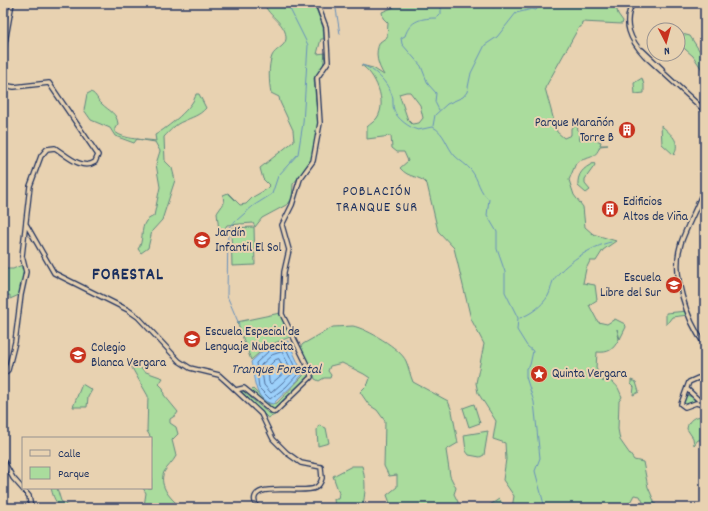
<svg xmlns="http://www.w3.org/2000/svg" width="708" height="511" font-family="Dekko,sans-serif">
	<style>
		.green { fill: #aadc9d; stroke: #62867e; fill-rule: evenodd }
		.water { fill: #9cd0fa; stroke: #6890bc }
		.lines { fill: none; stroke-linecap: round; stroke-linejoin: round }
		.shore { stroke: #4f6f9c; stroke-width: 1 }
		.stream { stroke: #6890bc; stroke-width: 1 }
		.tertiary-casing { stroke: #1b2f5e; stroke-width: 6 }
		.tertiary { stroke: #e8d2b1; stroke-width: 3.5 }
		.labels { text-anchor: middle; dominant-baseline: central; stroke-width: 4; stroke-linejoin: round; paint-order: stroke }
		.poi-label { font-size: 13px; fill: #1b2f5e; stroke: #e8d2b1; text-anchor: start }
		.neighbourhood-label { font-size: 14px; letter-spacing: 1px; fill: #1b2f5e; stroke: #e8d2b1 }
		.water-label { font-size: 14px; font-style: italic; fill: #283f6e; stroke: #e8d2b1 }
		.district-label { font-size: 17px; font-weight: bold; letter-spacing: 1px; fill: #1b2f5e; stroke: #e8d2b1 }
	</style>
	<rect width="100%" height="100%" fill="#e8d2b1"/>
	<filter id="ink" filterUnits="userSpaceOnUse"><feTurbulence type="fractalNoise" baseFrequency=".025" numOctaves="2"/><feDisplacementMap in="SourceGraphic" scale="8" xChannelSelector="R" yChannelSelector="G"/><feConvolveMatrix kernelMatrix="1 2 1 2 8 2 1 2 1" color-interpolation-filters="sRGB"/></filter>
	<g filter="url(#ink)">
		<!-- green -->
		<path class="green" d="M264,3H314L323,27L324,39H321L317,54L325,53L323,68L314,78L318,125L311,163L293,184L292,199L288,204L262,218L255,227L253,223L227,225L222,233L219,231L217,213L224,203L223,195L228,193L240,205L246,204L253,197L267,189L270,186L263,179L260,168L294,141L293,130L280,102L279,97L271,93C269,82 268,66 272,56C275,49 285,47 286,39C287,23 268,17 264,3Z
			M397,3H478L494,7L500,3H522L524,5L535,3H615L618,14L623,21L622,24L582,22L581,27H579L545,88L557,132L564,138L571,135V128L577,125L580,141L586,136L601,142L600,145H608L600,146C595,161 586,156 576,163L569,180L574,195L583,207L585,227L593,234L616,241L603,250L596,261H590L586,269L583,283L595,285L597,300L589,305L598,322L607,324L615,319L625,324L626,327L620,339L617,329L619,339C613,350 609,353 597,352L596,368L603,382L605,378C617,386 616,382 622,397L619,401L618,429L620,440L634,460L643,462L648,487L657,508H646L640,496L634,495L627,508H512L514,496L503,480L506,459L505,443L493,439L496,421L478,393L476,383L484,344L471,319L454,248L438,231L427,184C420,175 409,179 400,168L408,161L404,152H397L392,148L391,136L367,139V127C370,124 374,122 377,118C388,102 375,73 361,65L373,68L384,75C378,65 374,54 380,42L387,37L388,23L383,18L382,12L394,7ZM406,92H410L420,105L423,118L419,123L412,124L408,120L399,94Z
			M678,33L690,36L699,50L705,57V74L693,56L678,43Z
			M642,78L644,85V93L635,94L634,83Z
			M91,92C97,95 97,100 102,104C109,111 117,113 118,124L115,128V132C125,140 143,139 156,141L155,135C167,128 194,107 196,94H199L206,108C199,116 192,117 184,121C175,124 170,131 164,137L165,161L172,168L175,180L162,220L152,231L148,248L141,253L138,249C144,242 140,229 146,221C148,219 152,217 154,216L160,187L156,164L160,151L155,142L137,139L134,143L115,136L110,128L91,120L84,110L87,94Z
			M661,125C671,135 681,140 674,155L662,144Z
			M594,163L595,165L585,179V184L590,190L586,193L578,186C577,174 583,168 594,163Z
			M254,227L255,265L232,266L231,228Z
			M22,265V269L24,268V276L19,295L10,299V295L3,296V269H13Z
			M687,311L688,315L672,317L666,325V313Z
			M280,313L290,337L267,346L251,360L237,322Z
			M353,326C367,329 400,348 406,361C409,368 410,375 413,382L448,401L452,411L458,443L446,450L450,476L456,488L454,494L458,502V508H387L390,503L387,495L397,487V475L389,476L384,466L385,421L377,410L369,405L360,392L368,384L370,378L364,374L342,363L330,366L328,371L331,375L330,378H324L319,381L315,379L313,371H311L300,348L303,344L333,327Z
			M130,360L146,372L163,378L159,384L163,388L164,395L178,412L176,415L170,419V423L176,427L178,434L172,440L176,456C173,462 167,467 164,472C158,487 172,500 182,508H146L144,506L146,493L143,488H151V438L147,431L148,396L132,368Z
			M304,365L309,375L274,409L270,408L251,391L253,389L269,404L277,403L303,376Z
			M631,380L636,382L639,392L633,395L634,387L631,384Z
			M82,384L92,390L88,397L87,407H73Z
			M242,390L268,413L275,415L268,418L241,391Z
			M686,395L693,397L695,401L685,405L683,404Z
			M474,404L480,423L469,427L463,408Z
			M705,416V440H698L694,445L693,438L687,429C688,419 695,416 705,416Z
			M319,425L326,428L329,443L318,446L317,430Z
			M488,431L484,455L480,457L469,455L466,451L464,435Z
			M352,466H362C366,480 366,494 362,508H335L334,499H338L339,493L333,476Z
			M51,488H57L61,501L70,508C57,508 54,500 51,488Z
			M499,499L503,504L498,508H492L490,505Z"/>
		<!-- water -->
		<path class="water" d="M288,341L303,374L295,383L273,404C253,400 255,377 251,362L267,347Z"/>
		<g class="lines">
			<!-- shore -->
			<path class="shore" d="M285,346L298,374L286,387L270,399L259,388L256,363L270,350Z
				M282,352L293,373L271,393L264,385L261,365L272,355Z
				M279,359L285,372L271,384L269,382L268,367L275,360Z"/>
			<!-- stream -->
			<path class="stream" d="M333,3L336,9L340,34
				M362,65C375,69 387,82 392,95C394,100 392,106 394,110C397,119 410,128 418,130L432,127
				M439,110L435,102L436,93L428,84L421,66L402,44L401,38L405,36C410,20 422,18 437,18L441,14V3
				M433,126L435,115L447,104L463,97L467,92L471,73L485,45L497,37L516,13L532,9L536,10L541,5L549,3
				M433,127C445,133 446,146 455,156C460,161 467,165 471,170C479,180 479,192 489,199L487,215L497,232V249L505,272V292L518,318L517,330L527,346L533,351L530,365L526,368V377L534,402L540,458L535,471L545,508
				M520,318C531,314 542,306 548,296C551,291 551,285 553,281C563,264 592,246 611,242
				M239,324L227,296L228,228L253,206L272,194L278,176L298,154L303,123L308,45L287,3
				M414,505V508"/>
			<!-- tertiary casing -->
			<g class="tertiary-casing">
				<path id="tertiary" d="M633,3C622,23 630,40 645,56L705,111
					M642,50L662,69
					M3,54L12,3
					M3,85L14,87L49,83L98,155L95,162C82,171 66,155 55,148L47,149L41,156L30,186L22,256L26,272L21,295L15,342L8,370L3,375
					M705,186C699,205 688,223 681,243C671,274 686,319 705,345
					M26,224L54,273L128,310L138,317L179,361L190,368L219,375L229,384L261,414L273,439L287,453L301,463L321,467L322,478C321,482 319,486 315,488C301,495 242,478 257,508
					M687,389L705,406
					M236,390L244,388L272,411L275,412L311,377L310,371L282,314L284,272L289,250L282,225L292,205L300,179L313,161L320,123L317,78L328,62L326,27L317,3
					M703,405L696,403L685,407L681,404L689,382L698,378L705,381
					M3,460L13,478L29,496L31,508"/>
			</g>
			<!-- tertiary -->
			<use href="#tertiary" class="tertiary"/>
		</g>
	</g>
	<!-- icons -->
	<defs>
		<g id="building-disc" transform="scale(0.9)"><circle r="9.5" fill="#c8321e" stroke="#e8d2b1"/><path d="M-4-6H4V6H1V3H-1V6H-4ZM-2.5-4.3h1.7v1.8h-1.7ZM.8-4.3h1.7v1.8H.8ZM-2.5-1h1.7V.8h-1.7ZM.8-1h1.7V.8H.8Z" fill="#fff"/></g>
		<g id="school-disc" transform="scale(0.9)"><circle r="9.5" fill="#c8321e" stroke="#e8d2b1"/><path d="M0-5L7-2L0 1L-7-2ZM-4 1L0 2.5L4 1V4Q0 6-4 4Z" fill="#fff"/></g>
		<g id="sight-disc" transform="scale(0.9)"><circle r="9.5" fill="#c8321e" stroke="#e8d2b1"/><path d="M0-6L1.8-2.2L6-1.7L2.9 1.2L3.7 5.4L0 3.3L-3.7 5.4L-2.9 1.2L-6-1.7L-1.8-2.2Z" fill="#fff"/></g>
	</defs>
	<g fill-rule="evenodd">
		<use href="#building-disc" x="627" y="130"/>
		<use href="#building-disc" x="610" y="209"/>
		<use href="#school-disc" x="202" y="240"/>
		<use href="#school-disc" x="674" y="285"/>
		<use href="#school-disc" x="192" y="339"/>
		<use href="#school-disc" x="78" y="355"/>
		<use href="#sight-disc" x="539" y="374"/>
	</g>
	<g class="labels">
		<!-- poi labels -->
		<g class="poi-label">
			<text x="614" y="123" text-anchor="end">Parque Marañón<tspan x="614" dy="15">Torre B</tspan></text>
			<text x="623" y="202">Edificios<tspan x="623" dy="15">Altos de Viña</tspan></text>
			<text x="215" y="233">Jardín<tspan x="215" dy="15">Infantil El Sol</tspan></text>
			<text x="661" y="278" text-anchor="end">Escuela<tspan x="661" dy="15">Libre del Sur</tspan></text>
			<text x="205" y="332">Escuela Especial de<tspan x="205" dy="15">Lenguaje Nubecita</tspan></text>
			<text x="91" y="348">Colegio<tspan x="91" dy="15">Blanca Vergara</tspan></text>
			<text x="552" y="374">Quinta Vergara</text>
		</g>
		<!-- neighbourhood labels -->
		<g class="neighbourhood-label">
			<text x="377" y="192">POBLACIÓN<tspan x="377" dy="16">TRANQUE SUR</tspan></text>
		</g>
		<!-- water labels -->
		<g class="water-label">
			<text x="276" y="370">Tranque Forestal</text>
		</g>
		<!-- district labels -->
		<g class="district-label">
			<text x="128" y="276">FORESTAL</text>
		</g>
	</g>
	<!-- margin -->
	<rect width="708" height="511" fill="none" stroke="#e8d2b1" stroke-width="16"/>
	<rect x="8" y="8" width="692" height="495" fill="none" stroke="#1b2f5e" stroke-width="1.5" filter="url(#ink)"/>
	<!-- legend -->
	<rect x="22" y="437" width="130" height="52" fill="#e8d2b1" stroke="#969190"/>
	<rect x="30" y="450" width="20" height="6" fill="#e8d2b1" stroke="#969190"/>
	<text x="58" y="457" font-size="12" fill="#1b2f5e">Calle</text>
	<rect x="30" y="467" width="20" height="12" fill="#aadc9d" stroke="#969190"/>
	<text x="58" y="477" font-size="12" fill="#1b2f5e">Parque</text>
	<!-- north arrow -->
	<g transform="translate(666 42) rotate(174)"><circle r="19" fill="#e8d2b1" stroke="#969190"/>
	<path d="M0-3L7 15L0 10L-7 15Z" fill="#c8321e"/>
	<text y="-6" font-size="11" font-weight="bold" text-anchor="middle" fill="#1b2f5e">N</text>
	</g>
</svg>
